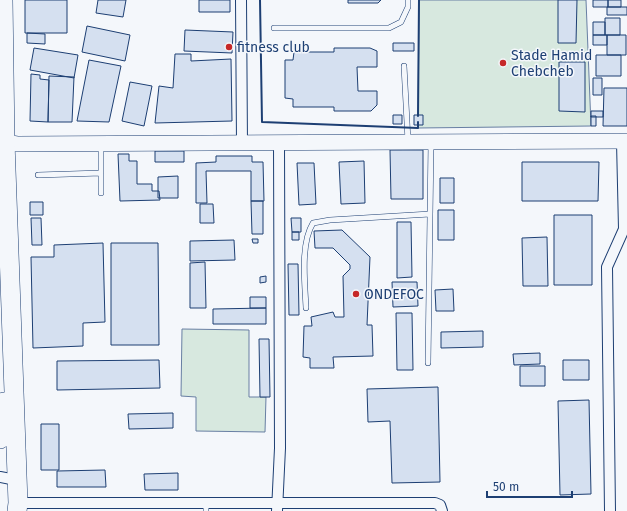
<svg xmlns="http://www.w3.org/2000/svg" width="627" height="511" font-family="'Fira Sans',sans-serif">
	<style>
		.green { fill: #d7e8df; stroke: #687fa3 }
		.building { fill: #d5e0f0; stroke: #1d3f73 }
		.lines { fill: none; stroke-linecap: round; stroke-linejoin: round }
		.lane-casing { stroke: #1d3f73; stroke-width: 6 }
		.street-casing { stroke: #1d3f73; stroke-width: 12 }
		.secondary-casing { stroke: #1d3f73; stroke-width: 16 }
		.highway-casing { stroke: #1d3f73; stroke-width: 20 }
		.lane { stroke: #f4f7fb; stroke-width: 5 }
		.street { stroke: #f4f7fb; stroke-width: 10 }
		.secondary { stroke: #f4f7fb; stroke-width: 15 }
		.highway { stroke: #f4f7fb; stroke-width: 19 }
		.wall { stroke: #1d3f73; stroke-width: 2 }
		.poi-dot { fill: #c62828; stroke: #f4f7fb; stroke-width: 1.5 }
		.labels { text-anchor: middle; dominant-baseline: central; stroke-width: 3; stroke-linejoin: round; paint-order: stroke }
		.poi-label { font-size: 14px; fill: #1d3f73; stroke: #f4f7fb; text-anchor: start }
	</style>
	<rect width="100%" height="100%" fill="#f4f7fb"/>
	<!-- green -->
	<path class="green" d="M419,0H586L591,126L418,128Z
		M182,329L249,330V397H266L265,432L196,431V397L181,396Z"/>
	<!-- building -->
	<path class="building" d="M25,0H67V33H25Z
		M98,0H126L123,17L96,13Z
		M199,0H230V12H199Z
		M348,0H381L378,3H348Z
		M558,0H577L576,43H558Z
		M593,0H608V7H593Z
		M608,0H621V7H608Z
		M607,7H627V15H607Z
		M605,18H620V35H605Z
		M593,22H605V35H593Z
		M87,26L130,35L125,61L82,52Z
		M185,30L233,32L232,53L184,51Z
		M27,33L45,34V44L27,43Z
		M593,35H607V45H593Z
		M607,35H626V55H607Z
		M393,43H414V51H393Z
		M34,48L78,55L74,78L30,70Z
		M334,48H370L377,51V67H357L358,91H377V105L371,111H334V107H293V99L285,98V60H293L294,52H334Z
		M175,54H191V61L231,59L232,121L155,123L159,86L173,88Z
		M596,55H621V76H596Z
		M89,60L121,66L109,122L77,121Z
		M559,62H585V112L559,111Z
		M31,74L40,75V79L49,80L48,122L30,121Z
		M49,76L74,77L72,122H48Z
		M593,78H602V95H593Z
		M130,82L152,86L144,126L122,121Z
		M604,88H627V126H603Z
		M591,111H603V117H591Z
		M393,115H402V124H393Z
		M414,115H423V125H414Z
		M591,116H596V126H591Z
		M390,150H423V199H391Z
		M155,151H184V162H155Z
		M118,154H129V161H137V184H152V191H159L160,200L120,201Z
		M216,156H252V162H263L264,201H251V171H206L207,203H196V163L216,162Z
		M364,161L365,203L341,204L339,162Z
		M522,162H599L598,201H522Z
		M297,163H314L316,204L299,205Z
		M178,176V198H158V177Z
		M440,178H454V203H440Z
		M251,201H263V234H252Z
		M30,202H43V215H30Z
		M200,204H213L214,223H200Z
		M438,210H454V240H438Z
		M554,215H592V285H554Z
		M31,218H41L42,245H32Z
		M291,218H301V232H292Z
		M397,222H411L412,277L397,278Z
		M342,230L370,257L367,325H372L373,356L333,357L334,368H310V358L303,357L304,326H312L311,317L333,312L335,317H344L343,276L350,269V265L333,248H315L314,231Z
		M292,232H299V240H292Z
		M547,237L548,286H523L522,238Z
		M252,239H258V243H253Z
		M234,240L235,260L190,261V241Z
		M103,243L105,322L83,323V346L33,348L31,257H54V245Z
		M111,243H158L159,345H111Z
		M205,262L206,308H190V263Z
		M288,264H298L299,315H289Z
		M266,276V282L260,283V277Z
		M392,282H417L418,306L393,307Z
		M453,289L454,311H436L435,290Z
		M250,297H266V308H250Z
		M266,308V324H213V309Z
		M396,313H412L413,370H397Z
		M483,331V347L441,348V332Z
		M259,339H269L270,397H260Z
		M540,353V364L514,365L513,354Z
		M159,360L160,388L57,390V361Z
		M563,360H589V380H563Z
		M520,366H545V386H520Z
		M438,387L440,482L392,483L390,421L368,422L367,389Z
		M589,400L591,494L560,495L558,401Z
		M173,413V428L129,429L128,414Z
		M41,424H59V470H41Z
		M105,470L106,487H57V471Z
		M178,473V490H145L144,474Z"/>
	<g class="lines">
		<!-- lane casing -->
		<g class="lane-casing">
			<path id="lane" d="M274,28H389L401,22L408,7V0
				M404,66L408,141
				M101,145V193
				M38,175L101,173
				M306,308C305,284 300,244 313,223L330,220L430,214
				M428,363L431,143
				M206,503V511"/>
		</g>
		<!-- street casing -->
		<g class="street-casing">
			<path id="street" d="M241,0L242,144
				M0,477L16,480
				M18,503H435L440,505L442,511
				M277,511L280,448L279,143
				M610,511L607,267L624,229L622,142"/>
		</g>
		<!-- secondary casing -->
		<g class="secondary-casing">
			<path id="secondary" d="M5,142L17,144L627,141"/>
		</g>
		<!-- highway casing -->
		<g class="highway-casing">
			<path id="highway" d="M3,0L5,142L18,503L17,511
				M0,439L4,402"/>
		</g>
		<!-- lane -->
		<use href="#lane" class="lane"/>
		<!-- street -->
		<use href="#street" class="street"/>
		<!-- secondary -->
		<use href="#secondary" class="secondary"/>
		<!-- highway -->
		<use href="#highway" class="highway"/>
		<!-- wall -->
		<path class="wall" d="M260,0L262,122L418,128V122
			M418,116L419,0"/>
	</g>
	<!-- markers -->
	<g class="poi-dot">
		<circle cx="229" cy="47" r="4"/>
		<circle cx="503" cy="63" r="4"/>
		<circle cx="356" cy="294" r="4"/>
	</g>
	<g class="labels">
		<!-- poi labels -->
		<g class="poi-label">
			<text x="237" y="47">fitness club</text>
			<text x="511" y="55">Stade Hamid<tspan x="511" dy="16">Chebcheb</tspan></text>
			<text x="364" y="294">ONDEFOC</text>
		</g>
	</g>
	<!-- scale -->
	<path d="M487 491v6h85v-6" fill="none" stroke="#1d3f73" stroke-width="2"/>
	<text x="493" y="491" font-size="12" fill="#1d3f73" stroke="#f4f7fb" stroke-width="3" paint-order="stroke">50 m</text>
</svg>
